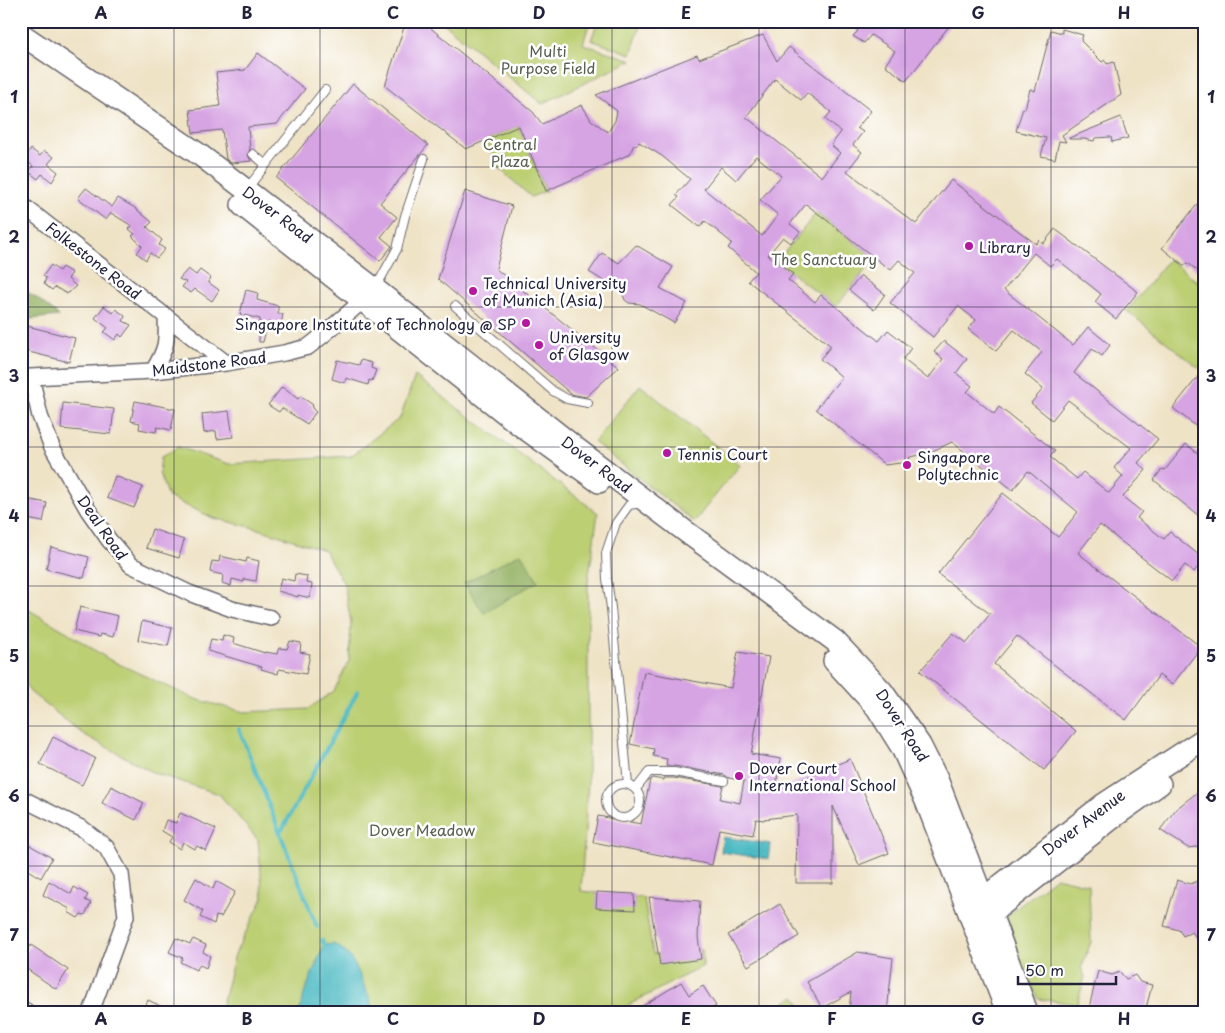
<svg xmlns="http://www.w3.org/2000/svg" width="1225" height="1033" font-family="'Playpen Sans',sans-serif">
	<style>
		.green { fill: #bccf73; stroke: #6f7857 }
		.forest { fill: #95b265; stroke: #5c6a50 }
		.water { fill: #4bb9c2; stroke: #366e7e }
		.lines { fill: none; stroke-linecap: round; stroke-linejoin: round }
		.stream { stroke: #4bb9c2; stroke-width: 4 }
		.building { fill: #d6a3e3; fill-rule: evenodd }
		.lane-casing { stroke: #6a666c; stroke-width: 10 }
		.street-casing { stroke: #6a666c; stroke-width: 18 }
		.secondary-casing { stroke: #6a666c; stroke-width: 24 }
		.lane { stroke: #fff; stroke-width: 8 }
		.street { stroke: #fff; stroke-width: 15 }
		.secondary { stroke: #fff; stroke-width: 21 }
		.grid { fill: none; stroke: #22223b; stroke-width: 1; stroke-opacity: 0.55 }
		.poi-dot { fill: #b5179e; stroke: #fff; stroke-width: 2 }
		.labels { text-anchor: middle; dominant-baseline: central; stroke-width: 5; stroke-linejoin: round; paint-order: stroke }
		.park-label { font-size: 15px; fill: #585f4f; stroke: #fff }
		.street-label { font-size: 15px; fill: #22223b; stroke: #fff }
		.poi-label { font-size: 15px; fill: #22223b; stroke: #fff; text-anchor: start }
		.neatline { fill: none; stroke: #22223b; stroke-width: 2 }
		.grid-label { font-size: 16px; text-anchor: middle; font-weight: bold; fill: #22223b }
	</style>
	<rect width="100%" height="100%" fill="#fff"/>
	<filter id="ink" filterUnits="userSpaceOnUse"><feTurbulence type="fractalNoise" baseFrequency=".02" numOctaves="2"/><feDisplacementMap in="SourceGraphic" scale="10" xChannelSelector="R" yChannelSelector="G"/><feConvolveMatrix kernelMatrix="1 2 1 2 8 2 1 2 1" color-interpolation-filters="sRGB"/></filter>
	<filter id="wash" filterUnits="userSpaceOnUse"><feTurbulence type="fractalNoise" baseFrequency=".0096" numOctaves="4" result="noise"/><feDisplacementMap in="SourceGraphic" scale="20" xChannelSelector="R" yChannelSelector="G"/><feGaussianBlur stdDeviation="1.12" result="paint"/><feColorMatrix in="noise" values="0 0 0 0 0 0 0 0 0 0 0 0 0 0 0 0 0 1.4 0 .05"/><feComposite in="paint" operator="in"/></filter>
	<g filter="url(#wash)">
		<rect width="100%" height="100%" fill="#efe3c6"/>
		<!-- green -->
		<path class="green" d="M441,21H590L583,44L632,60L542,104Z
			M598,21H642L631,54L591,40Z
			M518,126L546,191L531,197L499,168L486,140Z
			M816,213L875,258L836,307L777,262Z
			M1169,259L1204,287V362L1199,368L1127,311Z
			M415,376L598,513L588,582V783L581,891L644,898L653,954L702,950L703,966L615,1012H220L235,954L263,898L258,840L219,794L154,773L83,734L30,692L21,677V616L29,610L67,632L108,659L195,699L244,712L308,709L334,691L349,661L351,623L344,584L324,550L259,529L213,518L168,497L159,473L161,457L178,447L229,464L351,456L400,418Z
			M640,385L740,465L694,522L594,442Z
			M1056,877L1089,885L1091,942L1081,968L1085,977L1077,1004L1038,999L1002,920Z
			M795,996L805,1012H770Z"/>
		<!-- forest -->
		<path class="forest" d="M21,288L38,299L59,316L21,320Z
			M521,553L538,581L484,613L464,583Z"/>
		<!-- water -->
		<path class="water" d="M723,837L770,844L768,859L721,852Z
			M334,944C352,953 358,970 365,988C368,996 371,996 371,1006L380,1012H299L305,991L324,945Z"/>
		<g class="lines">
			<!-- stream -->
			<path class="stream" d="M239,729L317,927
				M282,830L358,691
				M322,940L324,945
				M221,1010L226,1012"/>
		</g>
		<g id="blocks">
			<!-- building -->
			<path class="building" d="M406,21H429L427,25L533,112L542,124L582,105L591,120L608,132L615,121L617,111L596,95L697,55L699,59L763,35L777,61L789,47L871,111L857,128L863,132L853,145L862,152L847,171L916,224L951,180L1036,244L1039,240L1043,244L1055,229L1138,292L1116,319L1095,302L1101,294L1057,259L1050,266L1034,253L1004,290L1073,345L1088,327L1110,345L1102,356L1092,349L1074,373L1158,439L1138,463L1146,470L1123,497L1142,512L1137,518L1164,539L1170,532L1204,559L1194,572L1185,565L1172,581L1100,525L1078,553L1201,647L1172,685L1159,675L1126,720L1017,636L994,664L1076,731L1044,770L920,671L953,633L967,643L990,614L938,574L1003,493L1058,537L1078,512L1028,471L1013,490L952,442L926,454L910,457L908,462L885,465L816,409L842,377L820,359L831,346L748,281L756,272L728,248L732,243L705,221L700,227L672,205L679,197L676,195L690,179L662,156L639,142L636,146L634,144L630,154L546,191L519,126L466,149L385,86ZM775,79L801,100L807,93L831,112L825,119L841,132L831,145L840,153L822,177L746,117ZM756,156L781,176L760,200L778,215L762,236L704,189L721,167L736,180ZM806,204L890,270L899,260L915,273L890,303L933,337L958,306L976,320L968,329L996,351L1014,330L1042,352L1025,374L1043,389L1031,403L1052,420L1068,400L1131,448L1114,468L1123,476L1109,493L1083,472L1077,479L1050,457L1055,451L1026,428L999,407L994,414L967,392L972,386L956,373L967,359L944,341L934,352L943,359L928,379L903,359L911,348L888,330L879,341L821,295L815,302L788,280L793,274L768,255L783,237L791,243L800,232L790,224Z
				M846,21H953L906,81L885,65L895,51L871,35L864,43L853,36L858,31Z
				M1062,29L1083,35L1081,41L1102,62L1105,60L1107,64L1114,62L1121,95L1062,135L1066,142L1059,141L1055,159L1041,156L1046,138L1016,131L1023,108L1025,109L1030,89L1035,91L1051,30L1062,33Z
				M258,53L305,89L277,124L248,127L250,149L248,155L251,161L231,163L226,159L222,130L193,133L190,110L220,106L216,73L245,70Z
				M353,84L428,145L380,203L397,217L381,237L392,246L380,261L276,178Z
				M1121,117L1128,138L1112,142L1111,137L1095,138L1094,141L1084,139H1069V138Z
				M31,149L40,156L44,151L54,157L48,164L58,172L52,182L42,174L38,179L29,172L33,166L24,159Z
				M86,188L112,207L118,198L135,208L152,222L147,227L162,240L159,245L165,249L157,258L150,253L146,260L137,253L142,246L132,236L135,234L129,229L132,226L111,213L106,220L78,198Z
				M465,191L512,206L496,269L619,367L586,397L571,394L438,279Z
				M1204,196V276L1188,263L1184,266L1162,248Z
				M636,245L673,267L660,288L687,303L674,323L640,304L629,303L625,300L622,292L589,272L602,253L619,263Z
				M51,265L59,271L62,267L72,273L68,279L76,286L67,294L55,287L52,290L44,284L46,278L43,276Z
				M188,269L196,275L200,270L211,278L208,282L219,290L212,301L195,289L191,293L182,287L186,282L179,279Z
				M861,276L885,294L874,310L849,290Z
				M246,290L258,293L257,300L278,306V314H283L281,325L268,322L263,342H259L260,319L240,314Z
				M104,306L113,313L116,309L125,316L123,321L131,325L122,337L119,334L115,340L104,332L108,328L95,318Z
				M27,326L75,338L69,362L21,350Z
				M337,360L359,365L361,360L372,363L371,368L376,370L372,381L369,380L368,385L346,378L345,383L332,379Z
				M1204,369V433L1173,408Z
				M282,387L298,399L300,396L313,405L312,408L316,412L307,424L282,408L279,412L268,405Z
				M135,401L175,409L171,430L157,427L156,432L139,429L140,423L131,421Z
				M63,403L114,409L111,434L61,429Z
				M229,411L233,437L217,439L216,431L204,433L202,414Z
				M1186,444L1204,458V520L1154,480L1162,469L1165,470Z
				M115,476L143,487L134,508L107,498Z
				M21,498L47,503L43,522L21,518Z
				M152,529L184,540L179,558L146,548Z
				M51,547L89,557L84,578L46,569Z
				M220,556L246,562L247,558L259,561L256,581L244,579V582L232,579L231,586L222,583L223,575L210,572L212,561L219,562Z
				M295,574L307,576L306,583L312,584L310,598L298,595V597L278,591L281,578L294,581Z
				M80,607L118,616L113,637L100,634L99,637L74,631Z
				M142,621L172,628L168,646L138,640Z
				M223,635L234,638L233,643L265,653V652L277,654L279,648L287,649L290,641L301,643L300,652L310,654L306,674L279,669L278,674L261,669L262,667L208,651L211,639L222,641Z
				M738,652L769,657L751,754L781,759L775,791L850,759L889,853L859,865L833,806V883H796L797,815L764,819V820L756,819L753,835L719,829L712,865L593,842L598,816L641,824L650,780L652,778L664,780V778H674L723,786L720,799L740,803L744,781L729,778L725,775L675,766H666L667,759L653,756L654,749L630,744L644,672L731,688Z
				M53,737L95,758L82,785L40,764Z
				M111,786L144,803L136,820L102,803Z
				M1204,787V846L1188,848L1160,830L1176,809Z
				M180,813L216,829L206,851L197,846L195,849L183,842L180,849L169,842L172,837L162,831L166,820L176,823Z
				M21,840L52,858L41,878L21,866Z
				M196,878L213,889L216,881L235,892L221,917L216,916L214,924L200,917L203,911L184,900Z
				M1177,880L1191,884L1199,880L1204,887V947L1192,932L1183,936L1179,930L1164,926Z
				M49,881L71,894L74,887L88,895L85,900L91,903L85,915L81,914L78,918L68,912L70,909L43,895Z
				M597,892L634,894L635,910L596,908Z
				M649,897L700,901L698,937L701,959L660,965Z
				M780,904L799,936L748,966L728,935Z
				M176,938L190,944L193,939L206,945L203,952L210,956L206,968L200,965L196,970L180,962L183,958L169,952Z
				M31,945L68,970L56,989L21,965V959Z
				M858,952L893,958L887,1012H849L851,992L822,1008L807,982Z
				M1098,971L1112,975L1120,972L1126,979L1135,975L1140,982L1152,985L1145,1012H1088Z
				M681,982L689,995L703,986L716,1006L707,1012H633Z
				M148,1000L173,1012H143Z"/>
		</g>
	</g>
	<g filter="url(#ink)">
		<use href="#blocks" fill-opacity="0" stroke="#6a666c" stroke-width="1"/>
		<g class="lines">
			<!-- lane casing -->
			<g class="lane-casing">
				<path id="lane" d="M253,154L266,165
					M246,190L325,90
					M376,287L397,249L405,216L424,159
					M455,306L553,391L567,399L588,403
					M606 801a17 17 0 1 1 34 0a17 17 0 1 1-34 0Z
					M628,784L611,608L607,579L606,553L616,523L629,505L641,503
					M636,789L649,772H674L724,781"/>
			</g>
			<!-- street casing -->
			<g class="street-casing">
				<path id="street" d="M21,204L226,363
					M153,371C167,348 167,343 166,316
					M31,377L40,416L52,447L88,510L109,540L131,565L189,593L232,609L271,618
					M21,378L31,377L153,371L226,363L284,353L308,347L322,336L369,295
					M21,798L83,829L106,847L121,874L126,916L91,1012
					M21,1008L27,1012"/>
			</g>
			<!-- secondary casing -->
			<g class="secondary-casing">
				<path id="secondary" d="M21,34L200,155L246,190L375,289L577,449L685,531L835,641L882,691L920,745L937,779L983,899L991,914L1027,1012
					M242,205L520,425L599,482
					M834,661L877,708L902,748L926,801L1007,1012
					M971,907L983,899L1104,804L1204,739
					M980,922L1115,816L1160,784"/>
			</g>
			<!-- lane -->
			<use href="#lane" class="lane"/>
			<!-- street -->
			<use href="#street" class="street"/>
			<!-- secondary -->
			<use href="#secondary" class="secondary"/>
		</g>
	</g>
	<!-- grid -->
	<path class="grid" d="M174,21V1012M320,21V1012M466,21V1012M612,21V1012M759,21V1012M905,21V1012M1051,21V1012M21,167H1204M21,307H1204M21,447H1204M21,586H1204M21,726H1204M21,866H1204"/>
	<!-- markers -->
	<g class="poi-dot">
		<circle cx="969" cy="246" r="5"/>
		<circle cx="473" cy="291" r="5"/>
		<circle cx="526" cy="323" r="5"/>
		<circle cx="539" cy="345" r="5"/>
		<circle cx="667" cy="453" r="5"/>
		<circle cx="907" cy="465" r="5"/>
		<circle cx="739" cy="776" r="5"/>
	</g>
	<g class="labels">
		<!-- park labels -->
		<g class="park-label">
			<text x="548" y="50">Multi<tspan x="548" dy="17">Purpose Field</tspan></text>
			<text x="510" y="143">Central<tspan x="510" dy="17">Plaza</tspan></text>
			<text x="824" y="258">The Sanctuary</text>
			<text x="422" y="829">Dover Meadow</text>
		</g>
		<!-- street labels -->
		<g class="street-label">
			<text transform="translate(278 214) rotate(37)">Dover Road</text>
			<text transform="translate(94 260) rotate(38)">Folkestone Road</text>
			<text transform="translate(209 363) rotate(-7)">Maidstone Road</text>
			<text transform="translate(597 464) rotate(37)">Dover Road</text>
			<text transform="translate(103 527) rotate(55)">Deal Road</text>
			<text transform="translate(903 725) rotate(57)">Dover Road</text>
			<text transform="translate(1083 822) rotate(-37)">Dover Avenue</text>
		</g>
		<!-- poi labels -->
		<g class="poi-label">
			<text x="979" y="246">Library</text>
			<text x="483" y="282">Technical University<tspan x="483" dy="17">of Munich (Asia)</tspan></text>
			<text x="516" y="323" text-anchor="end">Singapore Institute of Technology @ SP</text>
			<text x="549" y="336">University<tspan x="549" dy="17">of Glasgow</tspan></text>
			<text x="677" y="453">Tennis Court</text>
			<text x="917" y="456">Singapore<tspan x="917" dy="17">Polytechnic</tspan></text>
			<text x="749" y="767">Dover Court<tspan x="749" dy="17">International School</tspan></text>
		</g>
	</g>
	<!-- margin -->
	<rect width="1225" height="1033" fill="none" stroke="#fff" stroke-width="55"/>
	<!-- scale -->
	<path d="M1018 976v8h98v-8" fill="none" stroke="#22223b" stroke-width="2.5"/>
	<text x="1025" y="976" font-size="15" fill="#22223b" stroke="#ffffff" stroke-width="4" paint-order="stroke">50 m</text>
	<rect x="28" y="28" width="1170" height="978" class="neatline"/>
	<g class="grid-label">
		<text x="101" y="19">A</text>
		<text x="247" y="19">B</text>
		<text x="393" y="19">C</text>
		<text x="539" y="19">D</text>
		<text x="686" y="19">E</text>
		<text x="832" y="19">F</text>
		<text x="978" y="19">G</text>
		<text x="1124" y="19">H</text>
		<text x="14" y="103">1</text>
		<text x="1211" y="103">1</text>
		<text x="14" y="243">2</text>
		<text x="1211" y="243">2</text>
		<text x="14" y="382">3</text>
		<text x="1211" y="382">3</text>
		<text x="14" y="522">4</text>
		<text x="1211" y="522">4</text>
		<text x="14" y="662">5</text>
		<text x="1211" y="662">5</text>
		<text x="14" y="802">6</text>
		<text x="1211" y="802">6</text>
		<text x="14" y="941">7</text>
		<text x="1211" y="941">7</text>
		<text x="101" y="1025">A</text>
		<text x="247" y="1025">B</text>
		<text x="393" y="1025">C</text>
		<text x="539" y="1025">D</text>
		<text x="686" y="1025">E</text>
		<text x="832" y="1025">F</text>
		<text x="978" y="1025">G</text>
		<text x="1124" y="1025">H</text>
	</g>
</svg>
